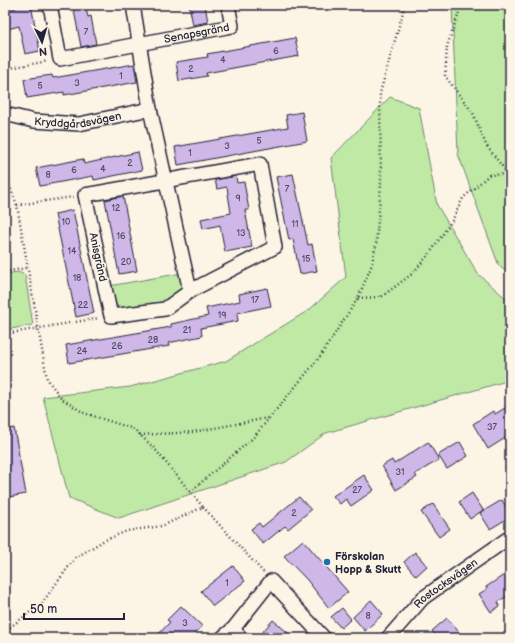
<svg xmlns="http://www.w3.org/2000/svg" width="515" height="643" font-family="'Balsamiq Sans',sans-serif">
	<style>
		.green { fill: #c0e9a5; stroke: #718670 }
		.building { fill: #cfb8e7; stroke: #22223b }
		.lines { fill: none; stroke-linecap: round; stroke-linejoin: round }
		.street-casing { stroke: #22223b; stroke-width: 16 }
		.path { stroke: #22223b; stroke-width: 2.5; stroke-dasharray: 1 3; stroke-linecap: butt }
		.street { stroke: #fcf5e5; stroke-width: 13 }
		.poi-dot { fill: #1f6fb2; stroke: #fcf5e5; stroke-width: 1.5 }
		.labels { text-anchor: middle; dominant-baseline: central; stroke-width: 3.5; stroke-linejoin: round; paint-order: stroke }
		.number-label { font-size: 9px; fill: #4d4866 }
		.street-label { font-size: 11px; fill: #22223b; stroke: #fcf5e5 }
		.poi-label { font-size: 11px; font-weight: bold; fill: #22223b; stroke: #fcf5e5; text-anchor: start }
	</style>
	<rect width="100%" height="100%" fill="#fcf5e5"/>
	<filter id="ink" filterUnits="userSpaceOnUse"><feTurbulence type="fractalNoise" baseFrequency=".025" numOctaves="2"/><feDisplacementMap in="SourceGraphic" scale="8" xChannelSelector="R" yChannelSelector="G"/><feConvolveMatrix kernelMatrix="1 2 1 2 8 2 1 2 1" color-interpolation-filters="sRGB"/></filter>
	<g filter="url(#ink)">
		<!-- green -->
		<path class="green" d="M452,5H510V275L499,266L458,154Z
			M390,97L419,108L437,205L478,274L509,301L510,380L326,433L286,462L119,518L69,498L43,397L130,387L226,361L309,310L346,277L331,158Z
			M18,272L25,275L33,325L5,330V274Z
			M182,273L185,286L169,301L123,309L115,304L109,286Z"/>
		<!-- building -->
		<path class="building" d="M15,5H31L40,51L25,54L19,26L8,29L5,10L16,8Z
			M73,5H85L88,17L91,16L96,44L81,47Z
			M189,5H205L208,22L193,25Z
			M295,38L299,56L206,73L207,76L179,81L176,62L208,57L207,54Z
			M134,64L137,82L64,95V92L27,98L24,79L52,75L53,78Z
			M302,112L307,141L178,165L175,147L288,127L286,115Z
			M138,152L142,170L94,180L93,176L40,186L36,168L83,159L84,164Z
			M293,174L308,245L312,244L317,271L300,274L293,239L289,240L276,177Z
			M236,176L237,183L244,182L249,210H245L252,247L225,252L220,225L203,229L201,219L231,213L227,187L217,189L215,180Z
			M123,196L137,271L119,274L105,200Z
			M73,210L94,313L76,317L55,214Z
			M267,288L271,306L237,313L238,321L201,328L202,336L168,343L169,346L69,363L66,345L171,327V324L208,316L206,308L240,301L239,294Z
			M510,405V435L488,449L473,424L493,411L495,414Z
			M14,428L26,494L9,497L5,474V430Z
			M428,442L439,460L415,474L417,477L396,490L382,466L392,460L394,464Z
			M460,442L468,456L447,469L438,455Z
			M364,475L374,490L351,506L346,499L340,504L333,496Z
			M472,493L483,510L470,519L459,502Z
			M299,497L311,510L288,529L285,526L263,544L251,529L259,523L262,527Z
			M502,500L510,513V517L490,529L480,513Z
			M433,504L450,529L439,537L421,512Z
			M303,540L348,592L329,608L307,580L284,556Z
			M415,552L427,566L416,576L404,562Z
			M233,566L245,581L213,606L201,591Z
			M510,571V594L498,602L500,606L491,612L479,594L487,589L486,587Z
			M371,600L383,614L365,631L353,617Z
			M181,606L202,626L191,638H155L170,622L167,620Z
			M342,608L351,619L341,628L331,617Z
			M447,618L464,638H438L432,631Z
			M273,620L294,638H257Z"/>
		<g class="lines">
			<!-- street casing -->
			<g class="street-casing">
				<g id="street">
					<path id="s1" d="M50,5L60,59L232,26L228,5"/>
					<path d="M133,5L150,109L190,291"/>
					<path id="s2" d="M5,114L34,121L79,124L150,109"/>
					<path d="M260,164L275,247L190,291L165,309L111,316L85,195Z"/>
					<path d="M233,629L241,638"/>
					<path d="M222,638L233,629L271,581L324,638"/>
					<path id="s3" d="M388,638L423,598L510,537"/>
				</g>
			</g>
			<!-- path -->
			<path class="path" d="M459,5V13L447,46L445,76L473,113L486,145L508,174H510
				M5,69L48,61
				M5,174L17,205L47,379L62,399L84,413L134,429L153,447L203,507L162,526L127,531L103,541L75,558L42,603L5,631
				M17,205L73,197
				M5,272L26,268
				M358,298L381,297L412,274L430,253L453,219L463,198L489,175L508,174
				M5,334L99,318
				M140,435L193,432L268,418
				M190,492L253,438L319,358L358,298L371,267L376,245L381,184L380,93L405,5
				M203,507L264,573"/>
			<!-- street -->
			<use href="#street" class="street"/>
		</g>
	</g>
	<!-- markers -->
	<circle class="poi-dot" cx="327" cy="562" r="4"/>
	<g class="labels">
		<!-- number labels -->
		<g class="number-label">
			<text x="86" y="32">7</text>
			<text x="276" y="51">6</text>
			<text x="223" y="60">4</text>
			<text x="191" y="69">2</text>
			<text x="121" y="76">1</text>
			<text x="77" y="83">3</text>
			<text x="40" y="86">5</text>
			<text x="259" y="141">5</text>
			<text x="227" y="146">3</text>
			<text x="190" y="153">1</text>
			<text x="130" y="163">2</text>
			<text x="103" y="169">4</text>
			<text x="74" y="170">6</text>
			<text x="48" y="175">8</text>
			<text x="287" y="189">7</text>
			<text x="238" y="198">9</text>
			<text x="116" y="208">12</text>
			<text x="66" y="222">10</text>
			<text x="295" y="224">11</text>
			<text x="241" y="233">13</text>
			<text x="121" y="236">16</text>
			<text x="72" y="251">14</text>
			<text x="306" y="259">15</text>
			<text x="126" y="262">20</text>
			<text x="77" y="278">18</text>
			<text x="255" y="300">17</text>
			<text x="83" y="305">22</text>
			<text x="222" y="315">19</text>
			<text x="187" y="330">21</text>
			<text x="153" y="340">28</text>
			<text x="117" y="346">26</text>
			<text x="82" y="351">24</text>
			<text x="492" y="427">37</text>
			<text x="400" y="472">31</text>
			<text x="357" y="490">27</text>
			<text x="294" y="513">2</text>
			<text x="227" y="583">1</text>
			<text x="368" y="616">8</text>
			<text x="185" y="623">3</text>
		</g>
		<!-- street labels -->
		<g class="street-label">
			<text stroke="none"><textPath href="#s1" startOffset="194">Senapsgränd</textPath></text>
			<text stroke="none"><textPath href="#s2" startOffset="74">Kryddgårdsvägen</textPath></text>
			<text transform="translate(98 257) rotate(78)">Anisgränd</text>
			<text stroke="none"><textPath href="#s3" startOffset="80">Rostocksvägen</textPath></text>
		</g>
		<!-- poi labels -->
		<g class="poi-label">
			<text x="335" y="556">Förskolan<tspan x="335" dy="13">Hopp &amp; Skutt</tspan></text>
		</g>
	</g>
	<!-- margin -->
	<rect width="515" height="643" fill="none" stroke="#fcf5e5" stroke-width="20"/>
	<rect x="10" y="10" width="495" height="623" fill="none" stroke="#22223b" stroke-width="1.5" filter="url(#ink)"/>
	<!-- north arrow -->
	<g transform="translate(42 42) rotate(175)" stroke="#fcf5e5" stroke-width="3" paint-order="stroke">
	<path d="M0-3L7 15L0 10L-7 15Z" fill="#22223b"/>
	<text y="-6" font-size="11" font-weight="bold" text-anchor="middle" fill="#22223b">N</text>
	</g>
	<!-- scale -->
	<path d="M24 613v6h100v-6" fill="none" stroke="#22223b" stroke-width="2"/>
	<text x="30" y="613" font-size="12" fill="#22223b" stroke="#fcf5e5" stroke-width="3" paint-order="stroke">50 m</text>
</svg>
